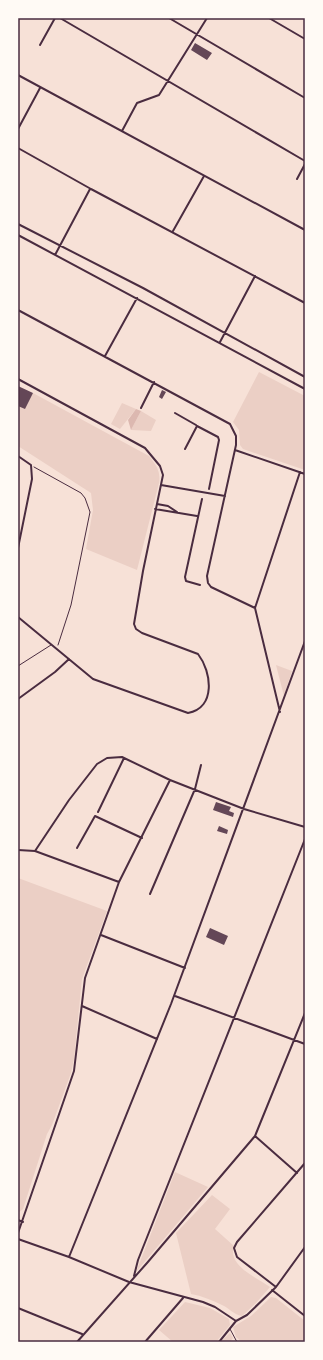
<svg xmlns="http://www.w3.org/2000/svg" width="323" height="1360" font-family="Signika,sans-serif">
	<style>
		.green { fill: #ebcfc5 }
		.water { fill: #dcb8b0 }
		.building { fill: #644757 }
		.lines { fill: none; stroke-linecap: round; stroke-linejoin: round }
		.path { stroke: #4a2c40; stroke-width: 1 }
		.service { stroke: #4a2c40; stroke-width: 1 }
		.minor { stroke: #4a2c40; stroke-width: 2 }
		.neatline { fill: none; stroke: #4a2c40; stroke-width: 1.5 }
	</style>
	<rect width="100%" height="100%" fill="#f7e1d7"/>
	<!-- green -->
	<path class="green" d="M259,372L305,396V470L243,449L240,445L239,430L233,422Z
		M33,393L149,456C156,465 161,471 159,483L137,570L86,549L93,510L91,493L18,446V406Z
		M122,403L136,409L120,429L111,424Z
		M141,411L156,420L151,431L131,430Z
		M276,665L292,671L284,696Z
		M18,878L107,911L82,979L74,1059L71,1073L52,1125L47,1134L23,1209L18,1213Z
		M175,1172L208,1187L136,1272Z
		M212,1195L230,1209L215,1229L234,1246C227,1265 257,1278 270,1287L256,1303L242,1316C234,1315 229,1308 222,1305C212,1300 202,1296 191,1294L176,1233Z
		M271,1297L276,1298L305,1321V1342H242L236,1337L233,1327L251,1316Z
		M185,1302L210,1308L229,1319L230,1325L216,1342H173L159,1330Z
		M230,1333L233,1338L230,1342H220Z"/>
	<!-- water -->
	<path class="water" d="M136,409L141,411L131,430L128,420Z"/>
	<!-- building -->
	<path class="building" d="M195,43L212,53L207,60L191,50Z
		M18,386L33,393L25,409L18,406Z
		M162,390L166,392L162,399L159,397Z
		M216,802L231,807L229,811L234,813L233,817L213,810Z
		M219,826L228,830L227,834L217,831Z
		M210,928L228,936L224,945L206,937Z"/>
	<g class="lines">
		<!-- path -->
		<path class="path" d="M34,467L81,493L85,498L90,512L71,605L58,645"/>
		<!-- service -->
		<path class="service" d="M18,666L51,645
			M230,1329L237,1342"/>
		<!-- minor -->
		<path class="minor" d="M60,18L305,161
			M169,18L305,98
			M269,18L305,39
			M40,45L55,18
			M18,75L305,230
			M18,129L40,88
			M122,131L137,103L159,95L207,18
			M18,148L91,189L305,303
			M297,179L305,164
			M18,224L143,288L305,377
			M173,231L204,176
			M18,235L305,389
			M55,255L90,189
			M18,310L230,424L236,436V445L207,576L208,583L211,587L255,608L280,712
			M220,342L255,276
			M105,356L137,298
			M18,379L145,448L160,466L163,475L143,571L134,624L136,629L142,633L198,654C212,672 216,708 188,713L93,679L18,617
			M141,408L154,382
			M175,413L196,425
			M185,449L197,426L218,437L219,440L209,489
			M235,450L305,474
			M18,456L31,465L32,479L18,548
			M161,485L225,496
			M157,504L168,506L177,512
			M155,509L197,516
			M200,585L186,581L185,577L202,499
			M255,608L300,472
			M18,699L55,672L69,659
			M98,812L124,758
			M77,848L95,816L142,838
			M18,850L35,851L119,882
			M35,851L69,800L97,764L107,758L122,757L170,780L244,809L305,827
			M150,894L195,789L201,765
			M101,935L185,968
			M175,996L305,1044
			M82,1006L157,1039
			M255,1136L297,1173
			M18,1220L23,1222
			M18,1233L74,1071L85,978L119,882L170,780
			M18,1239L69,1257L129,1282L203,1302L215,1307L236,1321
			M69,1257L171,1004L305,641
			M134,1276L138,1260L305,839
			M276,1287L237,1257L234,1248L237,1242L305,1163
			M272,1290L305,1316
			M18,1308L82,1334
			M77,1342L147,1263L255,1136L305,1013
			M145,1342L183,1298
			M219,1342L236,1321L247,1315L276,1287L305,1247"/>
	</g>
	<!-- border -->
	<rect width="323" height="1360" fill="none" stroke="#fffaf5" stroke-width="38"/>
	<rect x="19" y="19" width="285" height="1322" class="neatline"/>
</svg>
